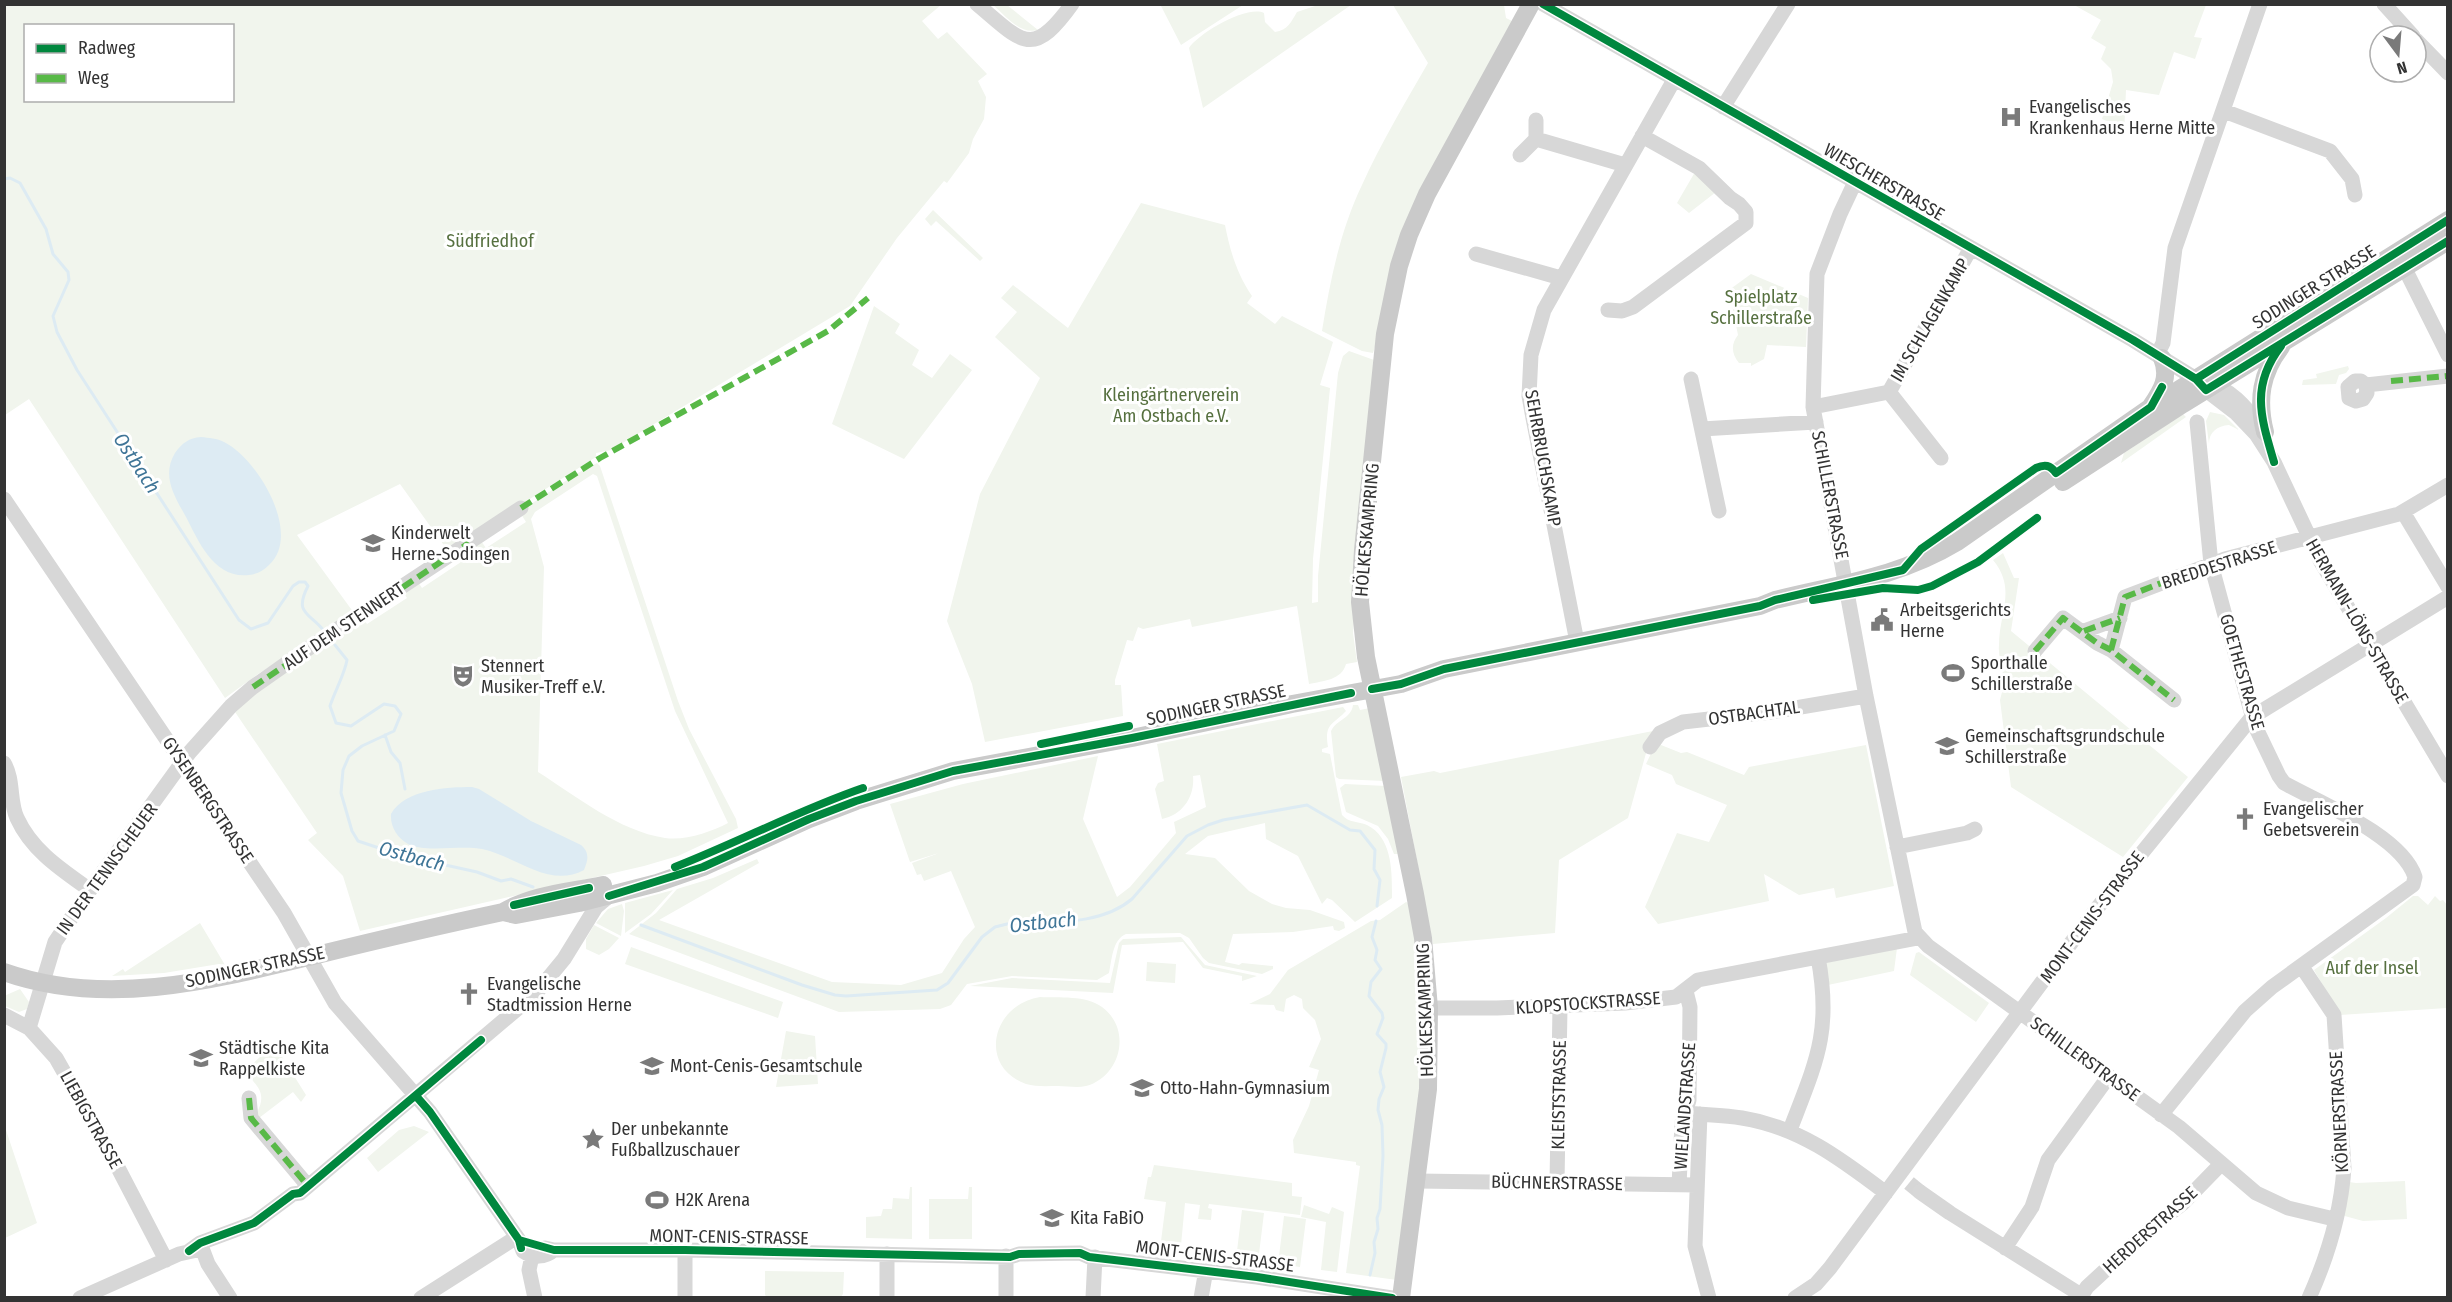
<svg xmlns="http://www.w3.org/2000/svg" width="2452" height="1302" font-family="'Fira Sans Condensed',sans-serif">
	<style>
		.green { fill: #f1f5ed; fill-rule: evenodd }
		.water { fill: #ddebf3 }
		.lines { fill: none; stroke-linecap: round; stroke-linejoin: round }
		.stream { stroke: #ddebf3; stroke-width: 3 }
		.minor-tunnel { stroke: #d6d6d6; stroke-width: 15; stroke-dasharray: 15 8; stroke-linecap: butt }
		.minor { stroke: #d7d7d7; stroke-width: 15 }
		.major { stroke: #cacaca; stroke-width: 18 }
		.quiet { stroke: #58b947; stroke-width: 6; stroke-dasharray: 12 6; stroke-linecap: butt }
		.cycleway-casing { stroke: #fff; stroke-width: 11 }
		.cycleway { stroke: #00873e; stroke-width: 8 }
		.labels { text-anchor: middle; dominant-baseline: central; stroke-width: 6; stroke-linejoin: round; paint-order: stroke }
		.poi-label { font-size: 18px; fill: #333; stroke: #fff; text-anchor: start }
		.street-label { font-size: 18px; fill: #333; stroke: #fff }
		.park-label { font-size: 18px; fill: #56703f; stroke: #fff }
		.water-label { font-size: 20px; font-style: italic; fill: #3f7597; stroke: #fff }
	</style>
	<rect width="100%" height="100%" fill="#fff"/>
	<!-- green -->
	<path class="green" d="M5,5H941L922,21L938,39L947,32L987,74L978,81L986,97L984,119L973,139L969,153L947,183L944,181L897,238L850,306L611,450L596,453V457L448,551L400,484L297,535L354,613L258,674L225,698L29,399L5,415ZM26,26H232V100H26Z
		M993,5H1007L1038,30C1020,35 1006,16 993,5Z
		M1165,5V4L1243,5L1181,45L1161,6Z
		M1318,5H1351L1203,108L1189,48C1199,33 1247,5 1264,13L1265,22L1275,32C1288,30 1291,22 1297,12Z
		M1393,5H1504L1506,18L1512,21L1430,173L1373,353L1362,351L1322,331C1330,281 1340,231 1362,185C1381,143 1405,103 1428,63Z
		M2074,5H2206L2194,37L2202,38L2195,59L2174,52L2159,95L2126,90L2124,135H2106L2109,122L2102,119L2113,82L2111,69L2101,59L2106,47L2091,38L2101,20Z
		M1695,172L1716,192L1689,213L1677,203Z
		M1141,203L1225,225C1230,251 1237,274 1252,296L1247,303L1275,324L1282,316L1333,342L1320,385L1330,388L1313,559L1312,603L1318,602V576L1338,373L1343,356L1349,351L1374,360L1353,633L1357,662L1346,664C1342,680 1323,681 1309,684L1297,606L1192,627L1190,619L1143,629L1138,627L1133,641L1127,640L1115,680V685H1121L1123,716L985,742L972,684L947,621L980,494L1040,378L995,337L1017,312L1001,298L1013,285L1068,328Z
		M933,210L983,258L980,261L936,221L931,226L925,219Z
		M1751,274L1808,298L1806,347L1767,345L1764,359L1751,366V363H1739C1731,353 1731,344 1738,335L1729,290Z
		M874,306L900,324L895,333L919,350L912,365L932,378L950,354L972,370L904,459L832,424Z
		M2348,366L2349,369L2346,373L2339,375L2336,384L2302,385L2303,380L2317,378L2316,374Z
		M2210,412L2224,415L2239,430L2229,425C2217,426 2209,432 2209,444L2206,421Z
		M2183,414L2186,417L2121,463L2124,453Z
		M597,463L600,466L678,701L689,729L736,819L738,828L678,856L644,866L360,931L343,876L308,840L317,833L233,709L363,618L367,624L407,598L403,592L418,582L422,588L461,562L457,556L481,541L486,548L526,522L521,514L522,510L576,474ZM593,474L597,476L675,711L728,823C711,832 685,841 665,838C619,831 576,796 538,772L544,567L531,519L535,512Z
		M2003,553L2014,578H2019L2011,631L2188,777L2123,857L2011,787L2000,700L2002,692L1993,693L1991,682L1999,678L2003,672C2001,663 1998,653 1999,645C1999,613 2017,589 1993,560Z
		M1353,705H1358L1360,710L1370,708L1385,781L1339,779L1336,777L1331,731C1337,719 1351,719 1353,705Z
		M1343,707L1346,711C1333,725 1324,723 1328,747L1322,749V752L1330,754L1342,815C1349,823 1358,821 1367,825C1393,838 1392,873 1392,898L1355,922L1332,900L1327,898L1322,904L1298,856L1266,839L1265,823L1208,836L1185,854L1215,858L1249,891L1272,904L1286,908L1310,910L1344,922L1345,928L1339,931L1334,930L1333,926L1293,932L1233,934L1225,962L1239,965L1242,963L1273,966V969L1262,974L1209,963L1203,958L1189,938L1180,933L1126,934C1112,940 1112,960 1109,973L1097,980L1012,976L967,984L951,1005L940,1009L839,1012L629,934L656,913L677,889L713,878L757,859L759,863L659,920L832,982L901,985L942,973L964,939L975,927L951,871L924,881L921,874L917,875L912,863L939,853L910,862L890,804L963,784L1098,756L1083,819L1117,897L1130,887L1176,833L1174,822L1206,807L1200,775L1193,776C1195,796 1183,815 1162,819L1155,789L1158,783L1164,781L1157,744Z
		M1663,729L1648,746L1628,818L1559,860L1555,933L1433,944L1401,777L1434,771L1440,773Z
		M1656,743L1681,753L1687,752L1744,775L1749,767L1866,745L1894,886L1836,898L1834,888L1799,895L1764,874L1769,901L1658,924L1645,907L1677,833L1709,842L1727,805L1676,784L1672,775L1646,764Z
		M1345,784L1386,786L1400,854H1394L1388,839L1378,826L1346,812L1340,788Z
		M673,890L651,914L625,933V903Z
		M2413,896H2418L2428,905L2435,896L2440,901L2443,900L2447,905V1008L2340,1015L2314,970L2386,918Z
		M1406,902L1410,904L1422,992L1421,1095L1397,1280L1346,1273L1360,1166L1356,1165V1162L1294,1153L1293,1140L1309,1106L1319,1070L1309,1067L1321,1039L1315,1020L1303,1008L1302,999L1294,995L1286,999L1284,1012L1276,1010L1274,1005L1249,1004L1270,994L1288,970L1371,921L1380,920Z
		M622,904L624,911L621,936L596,923L608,909Z
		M200,923L225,965L219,964L164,973L112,976L123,969L125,972Z
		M594,925L619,938L609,949L599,955L586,949V939Z
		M1181,937L1205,965L1257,976L1242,981V976L1203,968L1183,942L1122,945L1113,993L970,986L1012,978L1110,983L1119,943L1123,939Z
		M631,947L783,1002L778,1018L625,964Z
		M1897,948L1894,971L1828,985L1825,964L1828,961Z
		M1919,952L1989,1003L1976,1022L1910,975L1916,953Z
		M1147,962L1176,964L1175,983L1146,981Z
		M20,989L29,1002L27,1009L19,1012L5,1006L4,996Z
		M1040,997C1059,998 1086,995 1102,1007C1133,1030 1120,1077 1086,1086C1077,1088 1067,1086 1058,1086C1048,1086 1036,1087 1026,1084C978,1067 991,1005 1040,997Z
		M786,1031L815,1036L818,1084L776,1087Z
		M274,1044L306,1095L301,1102L293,1092L259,1118L257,1113C267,1092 258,1088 245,1071Z
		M414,1126L429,1132L378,1172L367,1158L399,1130Z
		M5,1127L37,1223L5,1238H4Z
		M1154,1165L1292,1183V1196L1302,1197L1300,1215L1209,1204L1208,1208L1212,1209L1211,1220L1198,1219L1200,1205L1185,1203L1181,1245L1174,1244L1173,1251L1160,1249L1166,1202L1144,1199L1148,1177H1151Z
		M2405,1181L2407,1219L2363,1221L2341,1215L2349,1182L2356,1183Z
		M910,1187H912V1239L866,1238V1217L881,1216L883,1209H892L893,1198L909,1199Z
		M969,1187H972V1239H929V1199H968Z
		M1304,1205L1329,1214L1332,1207L1344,1212L1337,1272L1321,1270L1326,1222L1301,1217Z
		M1242,1210L1264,1213L1258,1262L1236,1259Z
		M1284,1216L1306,1219L1300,1267L1278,1264Z
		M765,1271L844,1272L843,1294L840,1298L767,1297L765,1295Z"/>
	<!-- water -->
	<path class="water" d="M201,437C209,438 217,438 224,442C257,458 303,534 269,565C263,571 257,574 249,575C214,579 199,542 186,517C175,497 161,476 175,453C182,443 189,438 201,437Z
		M472,787L479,789L531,821L581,845C590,853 588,860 584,870C549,889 516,856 482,849C461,845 424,853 408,844C397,838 390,826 391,814C405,789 447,787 472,787Z"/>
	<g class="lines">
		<!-- stream -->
		<path class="stream" d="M4,179L10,178L20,183L46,229L53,254L68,272L69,280L53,316L57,332L77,370L239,620L251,629L268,623L293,586L299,582H305L308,586C293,615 311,613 324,631
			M335,645L347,660C345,673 335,691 330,706L336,723L351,726L384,704L395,706L401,714L394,731L362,746L349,756L343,770L341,793L352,831L358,841L400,855L477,872L501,881L511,879L533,887
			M385,735L391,752L400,763L405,789
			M641,925L802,985L835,995L846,996L937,990L948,983L982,937L995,927L1007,924C1048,921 1099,927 1132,899L1187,836L1208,825L1223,820L1307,805L1350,830L1360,831L1375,850L1374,869L1380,880L1377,906
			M1370,1275L1375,1253L1374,1242L1378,1229L1377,1218L1380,1209L1383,1156L1382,1125L1378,1110L1379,1099L1384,1087L1380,1072L1386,1048V1044L1377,1034L1383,1018L1382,1013L1369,996L1371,982L1381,969L1375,960L1377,950L1372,937L1376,921"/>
		<!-- minor-tunnel -->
		<path class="minor-tunnel" d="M1909,1183L1920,1192"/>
		<!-- minor -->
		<path class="minor" d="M977,4C1022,42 1032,60 1072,4
			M1543,4L2133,340L2196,379L2206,390L2236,413L2256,434L2274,462L2321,562L2448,776
			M2384,4L2413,36
			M2416,40L2448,73
			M1723,107L1788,4
			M2224,111L2330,151L2352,179L2355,195
			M1536,120V139L1625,165
			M1520,155L1536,139
			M1855,182L1840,214L1817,274L1813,407L1866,696L1915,932L1928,946L2179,1127L2256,1193L2288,1208L2334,1219
			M1476,254L1561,278
			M2399,257L2448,355
			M1608,310L1622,311L1633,307L1746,223V212L1739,204L1730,198L1699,168L1642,136
			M2157,355L2163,343L2175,248L2260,4
			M1691,379L1719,511
			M2206,382C2231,389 2245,406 2260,426
			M2366,385L2367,393L2363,399L2356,401L2349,398L2348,387L2355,381H2361L2366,385L2448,376
			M1889,392L1941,458
			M1813,407L1889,392L1971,248
			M1702,429L1816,422
			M4,499L284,913L335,1003L430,1112L519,1240L523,1251C533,1258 545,1258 554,1250
			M2403,512L2448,587
			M2084,631L2120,618
			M1577,642L1533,418L1529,396L1531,355L1544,310L1674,80
			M2111,650L2125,597L2225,559L2399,514L2448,485
			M2035,651L2063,618L2097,643L2111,650L2174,700
			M1650,747L1660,733L1683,722L1771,712L1866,696
			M4,763C14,780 9,801 17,818C32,851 62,870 90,890
			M1897,847L1967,833L1975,829
			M2302,967L2334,1015L2344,1168C2341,1212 2327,1258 2309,1298
			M1429,1008H1497L1625,1003L1676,997L1698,980L1918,938
			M4,1015L29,1028L56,1058L115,1162L166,1260
			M29,1028L55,942L90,890L189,753L231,706L253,687L300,654L521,508
			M249,1098L251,1118L308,1186
			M1686,1113C1705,1115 1724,1115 1742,1118C1799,1127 1841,1159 1886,1193
			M1700,1114L1695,1246L1709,1298
			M2161,1115L2245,1011L2272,987L2413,885L2415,877C2402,836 2320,803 2284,783L2279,776L2255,726L2211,564L2197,422
			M1790,1130C1816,1062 1832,1032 1818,957
			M1417,1181L1697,1185
			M1557,1183L1560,1007
			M1679,1185L1682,1123L1689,1100L1690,1007L1686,991
			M1920,1192L1950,1213L2081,1295
			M200,1243L208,1264L230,1298
			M545,1248L554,1250H685L1010,1257L1019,1254L1080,1253L1089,1257L1257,1277L1392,1298
			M2005,1248L2032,1207L2048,1160L2109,1076
			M189,1251L200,1243L254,1223L293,1194L300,1193L536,993L564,959L596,907L609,896
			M532,1256L529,1270L535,1298
			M80,1298L179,1254L197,1250
			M421,1298L517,1237
			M685,1298V1250
			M887,1298V1254
			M1006,1298V1256
			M1093,1298L1095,1257
			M1201,1298L1206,1270
			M1795,1298L1816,1284L1830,1268L2094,912L2252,717L2448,597
			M2080,1298L2087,1287L2150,1229L2183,1203L2221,1164"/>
		<!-- major -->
		<path class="major" d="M2151,406C2162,390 2170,377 2162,358
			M2265,432C2257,400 2261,373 2281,347
			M2063,482L2183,404L2448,241
			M503,912L516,915L579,903L657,883L703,867L809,819L856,801L953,771L1132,738L1292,704L1401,684L1444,669L1760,606L1775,600C1840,584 1899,577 1957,542L2151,407L2448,220
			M4,972C108,1009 218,979 321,954C382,939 442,925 503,912C533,894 570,892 603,885
			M1401,1298L1428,1089L1429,1008L1423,938L1415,894L1366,657L1360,602L1363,550L1385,334L1399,266L1409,235L1427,194L1531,4"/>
		<!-- quiet -->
		<path class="quiet" d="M2391,381L2448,376
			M521,508L600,458L828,331L868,298
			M2084,631L2120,618
			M2111,650L2125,597L2211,564
			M2035,651L2063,618L2097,643L2111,650L2174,700
			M253,687L469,543
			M249,1098L251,1118L308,1186"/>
		<!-- cycleway casing -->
		<g class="cycleway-casing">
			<path id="cycleway" d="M1543,4L2133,340L2196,379L2206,390L2448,241
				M2196,379L2448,220
				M2274,462C2261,418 2250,386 2281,346
				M1813,600L1883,588L1918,590L1932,586L1978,562L2037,518
				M1372,689L1401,684L1444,669L1760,606L1775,600L1903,570L1921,549L2036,468C2045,464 2050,465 2056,473L2151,407L2162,387
				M1041,744L1129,726
				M675,867C739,842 799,810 863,788
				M609,896L703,867L809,819L856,801L953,771L1132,738L1351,693
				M514,905L589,888
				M416,1096L430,1112L519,1240L521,1248
				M519,1240L554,1250H685L1010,1257L1019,1254L1080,1253L1089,1257L1257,1277L1392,1298
				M189,1251L200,1243L254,1223L293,1194L300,1193L481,1040"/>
		</g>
		<!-- cycleway -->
		<use href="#cycleway" class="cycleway"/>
	</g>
	<!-- icons -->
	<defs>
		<g id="hospital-bare" transform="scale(1.8)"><path d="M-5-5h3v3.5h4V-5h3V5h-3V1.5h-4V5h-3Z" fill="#7a7a7a" stroke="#fff" stroke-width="2.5" paint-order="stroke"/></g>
		<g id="school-bare" transform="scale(1.8)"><path d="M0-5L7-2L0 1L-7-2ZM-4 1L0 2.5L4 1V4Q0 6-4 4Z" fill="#7a7a7a" stroke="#fff" stroke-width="2.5" paint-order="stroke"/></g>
		<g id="civic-bare" transform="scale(1.8)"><path d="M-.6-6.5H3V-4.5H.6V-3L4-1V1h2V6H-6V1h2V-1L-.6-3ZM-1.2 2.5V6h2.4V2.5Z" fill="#7a7a7a" stroke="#fff" stroke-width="2.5" paint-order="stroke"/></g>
		<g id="stadium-bare" transform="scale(1.8)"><path d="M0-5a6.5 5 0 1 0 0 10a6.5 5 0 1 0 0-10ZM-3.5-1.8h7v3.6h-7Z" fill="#7a7a7a" stroke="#fff" stroke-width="2.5" paint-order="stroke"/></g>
		<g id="theatre-bare" transform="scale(1.8)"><path d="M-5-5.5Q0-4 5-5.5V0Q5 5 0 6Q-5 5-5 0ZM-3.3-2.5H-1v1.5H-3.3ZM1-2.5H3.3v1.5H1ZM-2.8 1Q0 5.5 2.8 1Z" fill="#7a7a7a" stroke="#fff" stroke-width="2.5" paint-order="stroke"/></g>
		<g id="church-bare" transform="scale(1.8)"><path d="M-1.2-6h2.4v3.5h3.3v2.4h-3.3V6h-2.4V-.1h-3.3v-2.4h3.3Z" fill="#7a7a7a" stroke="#fff" stroke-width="2.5" paint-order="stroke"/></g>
		<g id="sight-bare" transform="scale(1.8)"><path d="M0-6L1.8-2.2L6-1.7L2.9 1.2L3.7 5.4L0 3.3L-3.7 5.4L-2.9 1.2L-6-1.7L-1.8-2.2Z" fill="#7a7a7a" stroke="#fff" stroke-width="2.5" paint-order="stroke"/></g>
	</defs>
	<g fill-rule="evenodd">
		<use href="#hospital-bare" x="2011" y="117"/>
		<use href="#school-bare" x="373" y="543"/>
		<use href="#civic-bare" x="1882" y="620"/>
		<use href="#stadium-bare" x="1953" y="673"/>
		<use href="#theatre-bare" x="463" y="676"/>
		<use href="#school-bare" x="1947" y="746"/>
		<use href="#church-bare" x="2245" y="819"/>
		<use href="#church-bare" x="469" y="994"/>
		<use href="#school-bare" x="201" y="1058"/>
		<use href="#school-bare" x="652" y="1066"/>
		<use href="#school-bare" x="1142" y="1088"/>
		<use href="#sight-bare" x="593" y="1139"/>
		<use href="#stadium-bare" x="657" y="1200"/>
		<use href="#school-bare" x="1052" y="1218"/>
	</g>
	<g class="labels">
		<!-- poi labels -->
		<g class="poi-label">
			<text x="2029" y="107">Evangelisches<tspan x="2029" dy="21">Krankenhaus Herne Mitte</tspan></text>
			<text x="391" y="533">Kinderwelt<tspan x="391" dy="21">Herne-Sodingen</tspan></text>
			<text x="1900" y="610">Arbeitsgerichts<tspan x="1900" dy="21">Herne</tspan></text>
			<text x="1971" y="663">Sporthalle<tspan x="1971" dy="21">Schillerstraße</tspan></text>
			<text x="481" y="666">Stennert<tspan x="481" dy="21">Musiker-Treff e.V.</tspan></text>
			<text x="1965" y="736">Gemeinschaftsgrundschule<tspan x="1965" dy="21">Schillerstraße</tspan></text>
			<text x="2263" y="809">Evangelischer<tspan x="2263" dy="21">Gebetsverein</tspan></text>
			<text x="487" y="984">Evangelische<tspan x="487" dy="21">Stadtmission Herne</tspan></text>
			<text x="219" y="1048">Städtische Kita<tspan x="219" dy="21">Rappelkiste</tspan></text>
			<text x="670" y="1066">Mont-Cenis-Gesamtschule</text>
			<text x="1160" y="1088">Otto-Hahn-Gymnasium</text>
			<text x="611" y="1129">Der unbekannte<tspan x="611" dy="21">Fußballzuschauer</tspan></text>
			<text x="675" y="1200">H2K Arena</text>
			<text x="1070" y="1218">Kita FaBiO</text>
		</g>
		<!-- street labels -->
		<g class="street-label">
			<text transform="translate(1884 182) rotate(30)">WIESCHERSTRASSE</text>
			<text transform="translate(2314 287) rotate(-32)">SODINGER STRASSE</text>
			<text transform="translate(1930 320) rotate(-60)">IM SCHLAGENKAMP</text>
			<text transform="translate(1543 458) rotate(80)">SEHRBRUCHSKAMP</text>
			<text transform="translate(1830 495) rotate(79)">SCHILLERSTRASSE</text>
			<text transform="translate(1367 530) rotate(-85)">HÖLKESKAMPRING</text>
			<text transform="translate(2219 565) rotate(-18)">BREDDESTRASSE</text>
			<text transform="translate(2357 621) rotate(60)">HERMANN-LÖNS-STRASSE</text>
			<text transform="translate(344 626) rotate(-34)">AUF DEM STENNERT</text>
			<text transform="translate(2242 672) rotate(74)">GOETHESTRASSE</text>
			<text transform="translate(1216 705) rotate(-12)">SODINGER STRASSE</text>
			<text transform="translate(1754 713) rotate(-8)">OSTBACHTAL</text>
			<text transform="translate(208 800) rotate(56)">GYSENBERGSTRASSE</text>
			<text transform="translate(107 869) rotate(-54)">IN DER TENNSCHEUER</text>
			<text transform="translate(2092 917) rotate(-53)">MONT-CENIS-STRASSE</text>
			<text transform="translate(255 967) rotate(-12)">SODINGER STRASSE</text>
			<text transform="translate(1588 1003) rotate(-4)">KLOPSTOCKSTRASSE</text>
			<text transform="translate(1425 1010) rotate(-92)">HÖLKESKAMPRING</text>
			<text transform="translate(2085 1059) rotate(36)">SCHILLERSTRASSE</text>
			<text transform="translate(1559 1095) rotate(-89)">KLEISTSTRASSE</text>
			<text transform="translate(1685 1106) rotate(-86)">WIELANDSTRASSE</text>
			<text transform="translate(2339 1112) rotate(-93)">KÖRNERSTRASSE</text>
			<text transform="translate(91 1120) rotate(61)">LIEBIGSTRASSE</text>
			<text transform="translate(1557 1183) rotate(1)">BÜCHNERSTRASSE</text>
			<text transform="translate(2150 1230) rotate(-42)">HERDERSTRASSE</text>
			<text transform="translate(729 1237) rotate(1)">MONT-CENIS-STRASSE</text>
			<text transform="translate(1215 1256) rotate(7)">MONT-CENIS-STRASSE</text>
		</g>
		<!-- park labels -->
		<g class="park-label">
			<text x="490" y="241">Südfriedhof</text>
			<text x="1761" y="297">Spielplatz<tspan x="1761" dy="21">Schillerstraße</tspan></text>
			<text x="1171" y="395">Kleingärtnerverein<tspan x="1171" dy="21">Am Ostbach e.V.</tspan></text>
			<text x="2372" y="968">Auf der Insel</text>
		</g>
		<!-- water labels -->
		<g class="water-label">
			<text transform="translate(137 463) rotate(57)">Ostbach</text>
			<text transform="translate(412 856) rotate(15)">Ostbach</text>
			<text transform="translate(1043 922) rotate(-6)">Ostbach</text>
		</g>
	</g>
	<!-- border -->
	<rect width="2452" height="1302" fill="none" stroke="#333333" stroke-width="12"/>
	<!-- legend -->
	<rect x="24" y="24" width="210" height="78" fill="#ffffff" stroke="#adadad" stroke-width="1.5"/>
	<rect x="36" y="44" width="30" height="9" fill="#00873e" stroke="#adadad" stroke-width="1.5"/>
	<text x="78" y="54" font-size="18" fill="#333333">Radweg</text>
	<rect x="36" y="74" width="30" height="9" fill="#58b947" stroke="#adadad" stroke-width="1.5"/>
	<text x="78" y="84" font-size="18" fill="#333333">Weg</text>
	<!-- north arrow -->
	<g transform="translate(2398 54) rotate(164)"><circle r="28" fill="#ffffff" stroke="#adadad" stroke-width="1.5"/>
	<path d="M0-4.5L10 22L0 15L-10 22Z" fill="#7a7a7a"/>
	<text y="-9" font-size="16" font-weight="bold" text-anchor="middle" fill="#333333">N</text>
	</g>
</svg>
